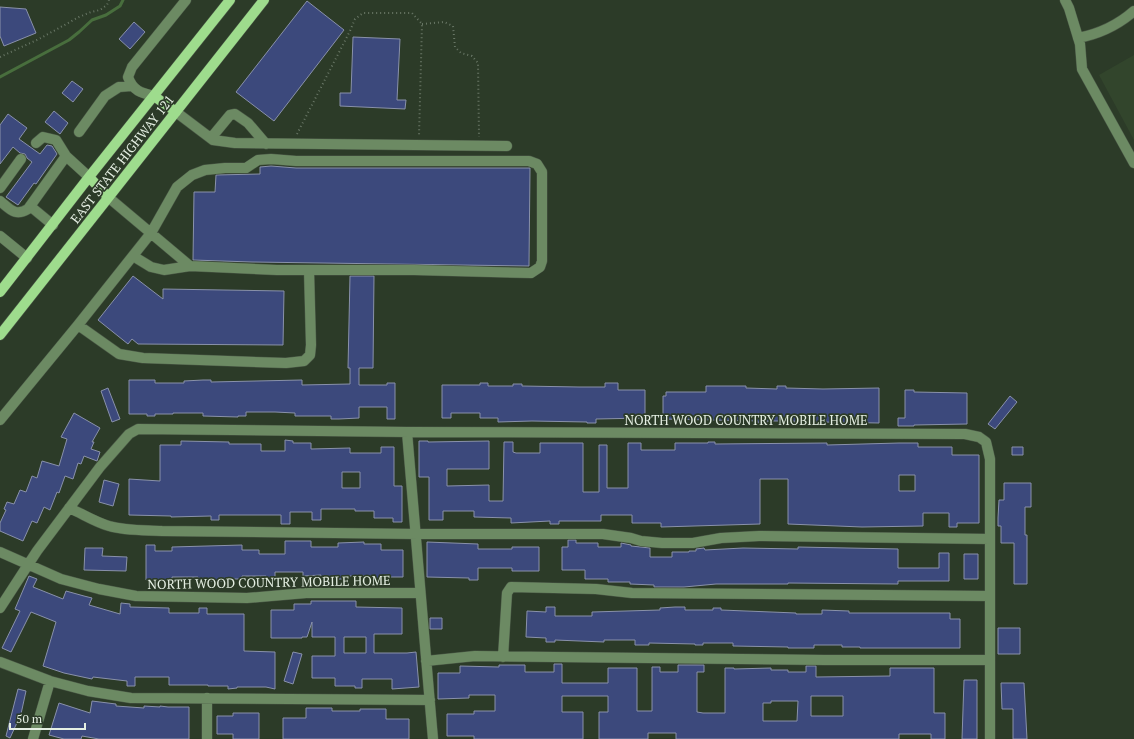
<svg xmlns="http://www.w3.org/2000/svg" width="1134" height="739" font-family="'PT Serif',serif">
	<style>
		.built { fill: #32452c }
		.lines { fill: none; stroke-linecap: round; stroke-linejoin: round }
		.stream { stroke: #486e3d; stroke-width: 3 }
		.building { fill: #3c497c; stroke: #8991aa; fill-rule: evenodd }
		.minor-casing { stroke: #4a5846; stroke-width: 11 }
		.major-casing { stroke: #4a5846; stroke-width: 11 }
		.path { stroke: #697766; stroke-width: 2; stroke-dasharray: 1 3; stroke-linecap: butt }
		.minor { stroke: #6c8a63; stroke-width: 10 }
		.major { stroke: #9edc8d; stroke-width: 10 }
		.labels { text-anchor: middle; dominant-baseline: central; stroke-width: 3.5; stroke-linejoin: round; paint-order: stroke }
		.street-label { font-size: 13px; fill: #e5efe3; stroke: #2c3b28 }
	</style>
	<rect width="100%" height="100%" fill="#2c3b28"/>
	<!-- built -->
	<path class="built" d="M1134,55V140L1099,75Z"/>
	<g class="lines">
		<!-- stream -->
		<path class="stream" d="M0,77L69,40L79,32L92,20L106,15L120,6L123,0"/>
	</g>
	<!-- building -->
	<path class="building" d="M307,1L344,30L274,121L236,92Z
		M0,7L26,9L36,33L4,46L0,36Z
		M134,22L145,32L130,49L119,39Z
		M353,37L400,39L397,100H406L405,109L340,106V93H351Z
		M72,81L83,89L73,102L62,93Z
		M54,111L68,123L60,134L45,122Z
		M8,114L27,128L19,139L40,154L47,145L52,146L57,154L36,184L34,183L18,205L6,197L32,162L27,158L25,154L20,153L13,147L0,164V125Z
		M271,166L296,168H530L529,266L252,262L193,260L194,192H215L216,175L260,174V167Z
		M133,276L163,299V289L284,291L283,345L138,344L132,339L128,344L98,320Z
		M350,276H374L373,368H359V385H387V383H395V419H387V407H359V418L339,419H331V416H295V413L275,412H246V416H238V417L203,416V413H173V414H155V416H147V414H129V380H155V383H184V381L203,380H211V382L302,380V385L350,384V368H348Z
		M480,383H488V386H513V384H522V386L579,387H605V383H618V390H645V418L596,419V423H587V422L532,421L498,422V418H480V413H451V418H442V385H480Z
		M706,386H746V388L777,389V386H786V388L823,389L879,388V423L823,422L795,425V421H767V424L758,423V421L663,419V396H666V392H706Z
		M108,388L120,419L112,422L101,391Z
		M905,390H914V392L967,393V424L914,425V426H898V418H905Z
		M1010,396L1017,402L995,429L988,424Z
		M74,413L100,428L92,442H94L91,449L100,452L97,461L84,456L81,464L78,463L73,479L65,476L59,493L57,492L50,510L44,507L37,523L32,521L23,541L0,531V523L6,510L4,509L7,502L14,504L20,490L26,492L32,476L37,478L42,461L59,466L67,439L61,437Z
		M285,440L293,441V443H311V449L350,448V453H381V447H394V486H402V522H393V518H374V511H355V509H321V520H312V512H290V524H281V515H219V520H211V516L171,517V516L129,515V479L160,481V445H181V441L229,442V444H261V451H285ZM342,472H360V488H342Z
		M419,441H428V442L489,441V469H447V486L489,485V501H503L504,442H513V452L516,453H540V443H583V492H599V445H607V488H628V443H641V450H675V443H708V442H715V444L827,443V445L899,443H918V447H952V455H979V523H957V527H949V513H923V526L862,527L788,524V479H760V524L661,527V523H632V515H601V521H559V524H550V521L511,523V518L474,517V511H443V520H429V477H419ZM899,475H915V491H899Z
		M1012,447H1023V455H1012Z
		M104,480L119,484L113,506L99,502Z
		M1004,483H1031V507H1025V535H1027V584H1014V543H1001V526H998V518L999,500H1004Z
		M568,540H576V543H598V547H621V543L631,545V546L650,548V557H672V552H689V551H696V549L704,548L705,550L743,548L798,549V547L898,549V568H939V553H949V581H898V584L788,583V584H716L684,587H654V585L630,584V582H608V579H585V570H562V547H568Z
		M285,541H311V547H338V543L364,542V544H381V550H403V577H381V579H373V576H347V579H338V577H321V575L303,576V572H275V578H266V576H242V579H223V581H198V577H172V582L146,580V545H155V551H172V547L242,545V550H259V554H285Z
		M427,542L478,544V549H512V547H539V571H512V568H478V580H469V578L427,577Z
		M85,548H103L102,556L127,557L126,571L84,570Z
		M964,554H978V579H964Z
		M29,576L37,579L33,587L63,599L66,591L84,596L92,598L89,605L120,614L121,603L130,604V607L169,608V613H199V608H207V614H244V651L275,652V689L266,687H237V688L228,689V686H208V685H169V677H135V686H127V681L93,677L92,679L64,673L43,666L56,622L31,612L11,652L2,648L20,611L15,609Z
		M311,601H356V607L402,608V634H374V653H407L416,652L419,687L392,689V679H362V688H355V686H335V678H312V656H335V637H312V622L307,637H302V638H271V610H294V604H311ZM344,637H366V653H344Z
		M546,607H555V616H592V612L660,610V608L675,607H685V610H713V608H721V610L796,613V614H822V610L849,611V613H950V619H960V648H860V647H842V645H814V648H788V647L733,646V643H703V645H695V644L649,643V645H635V640H604V642L555,640V642H546V638L526,637L527,611L546,612Z
		M430,618H442V629H430Z
		M998,628H1020V654H998Z
		M293,652L302,654L293,684L284,681Z
		M554,664H562V683H608V668H637V711H652V667H660V672H678V665H704V672H697V712L703,713H725V668H734V669L771,668V670H788V672H806V666H816V677L890,676V668H934V713H945V739H931V734H899V739H676V733H648V739H599V712H608V696H562V712H583V739H474V736H447V714H474V711H495V695H469V698L438,699V673H460V666L499,667V665H525V672H554ZM811,696H843V716H811ZM771,701H798L797,721H763V703H771Z
		M964,680H977V739H962Z
		M1001,683H1024L1027,739H1013V709H1002Z
		M18,689L26,691L21,714L10,738L6,736Z
		M92,701L116,704V706L144,708V706L160,707V706L168,707H189V739H99L82,736L81,739H64L49,735L59,703L90,713Z
		M306,708H332V711H360V709H386V719H409V739H283V718H306Z
		M233,713H259V739H233V734H217V716H233Z"/>
	<g class="lines">
		<!-- minor casing -->
		<g class="minor-casing">
			<path id="minor" d="M1065,0L1069,8L1080,44L1082,69L1134,163
				M1078,38C1099,34 1118,25 1134,11
				M154,96C141,93 133,91 128,77L132,67L186,0
				M176,112L213,140L235,143L507,146
				M79,132L105,96L119,87L131,86
				M211,138L230,115L235,114L248,123L266,144
				M36,143L43,137L56,140L66,156L89,177
				M0,188L21,159
				M0,201C10,209 15,217 28,209L66,156
				M30,206L53,225
				M0,236L27,258
				M133,256L151,267L164,270L190,266
				M78,325L119,354L143,358L286,363L304,361L310,355L311,345L309,270
				M0,420L78,325L151,233L177,187L192,175L205,170L225,168H246L258,160L271,159L296,161H529L537,164L542,172V261L540,267L531,273L414,270H277L190,266L108,197
				M407,432C416,535 424,637 433,739
				M69,508C83,514 95,522 109,526C126,531 145,530 162,531L416,534H603L631,538L641,541L662,543H693L721,538L759,536L990,539
				M0,552L61,579L99,589L136,596L247,598L306,593H420
				M0,608L37,551L100,467L129,434L138,429L407,432L965,434L979,437L986,442L990,459V739
				M503,657L507,593L511,587L596,589L632,593L990,596
				M426,661L475,656L825,660H990
				M0,662L50,681L88,691L131,698L430,700
				M207,698V739
				M33,739L50,681"/>
		</g>
		<!-- major casing -->
		<g class="major-casing">
			<path id="major" d="M154,96L176,112
				M89,177L108,197
				M0,292L89,177L230,0
				M0,335L264,0"/>
		</g>
		<!-- path -->
		<path class="path" d="M422,24L444,22L453,26L455,47L461,53L472,56L478,63L479,137
			M0,57L39,39L79,17L91,12L100,10L107,5L109,0
			M297,134L350,31L355,19L363,13H412L422,24L419,136"/>
		<!-- minor -->
		<use href="#minor" class="minor"/>
		<!-- major -->
		<use href="#major" class="major"/>
	</g>
	<g class="labels">
		<!-- street labels -->
		<g class="street-label">
			<text transform="translate(122 159) rotate(-52)">EAST STATE HIGHWAY 121</text>
			<text x="746" y="420">NORTH WOOD COUNTRY MOBILE HOME</text>
			<text transform="translate(269 582) rotate(-1)">NORTH WOOD COUNTRY MOBILE HOME</text>
		</g>
	</g>
	<!-- scale -->
	<path d="M10 723v6h75v-6" fill="none" stroke="#e5efe3" stroke-width="2"/>
	<text x="16" y="723" font-size="12" fill="#e5efe3" stroke="#2c3b28" stroke-width="3" paint-order="stroke">50 m</text>
</svg>
